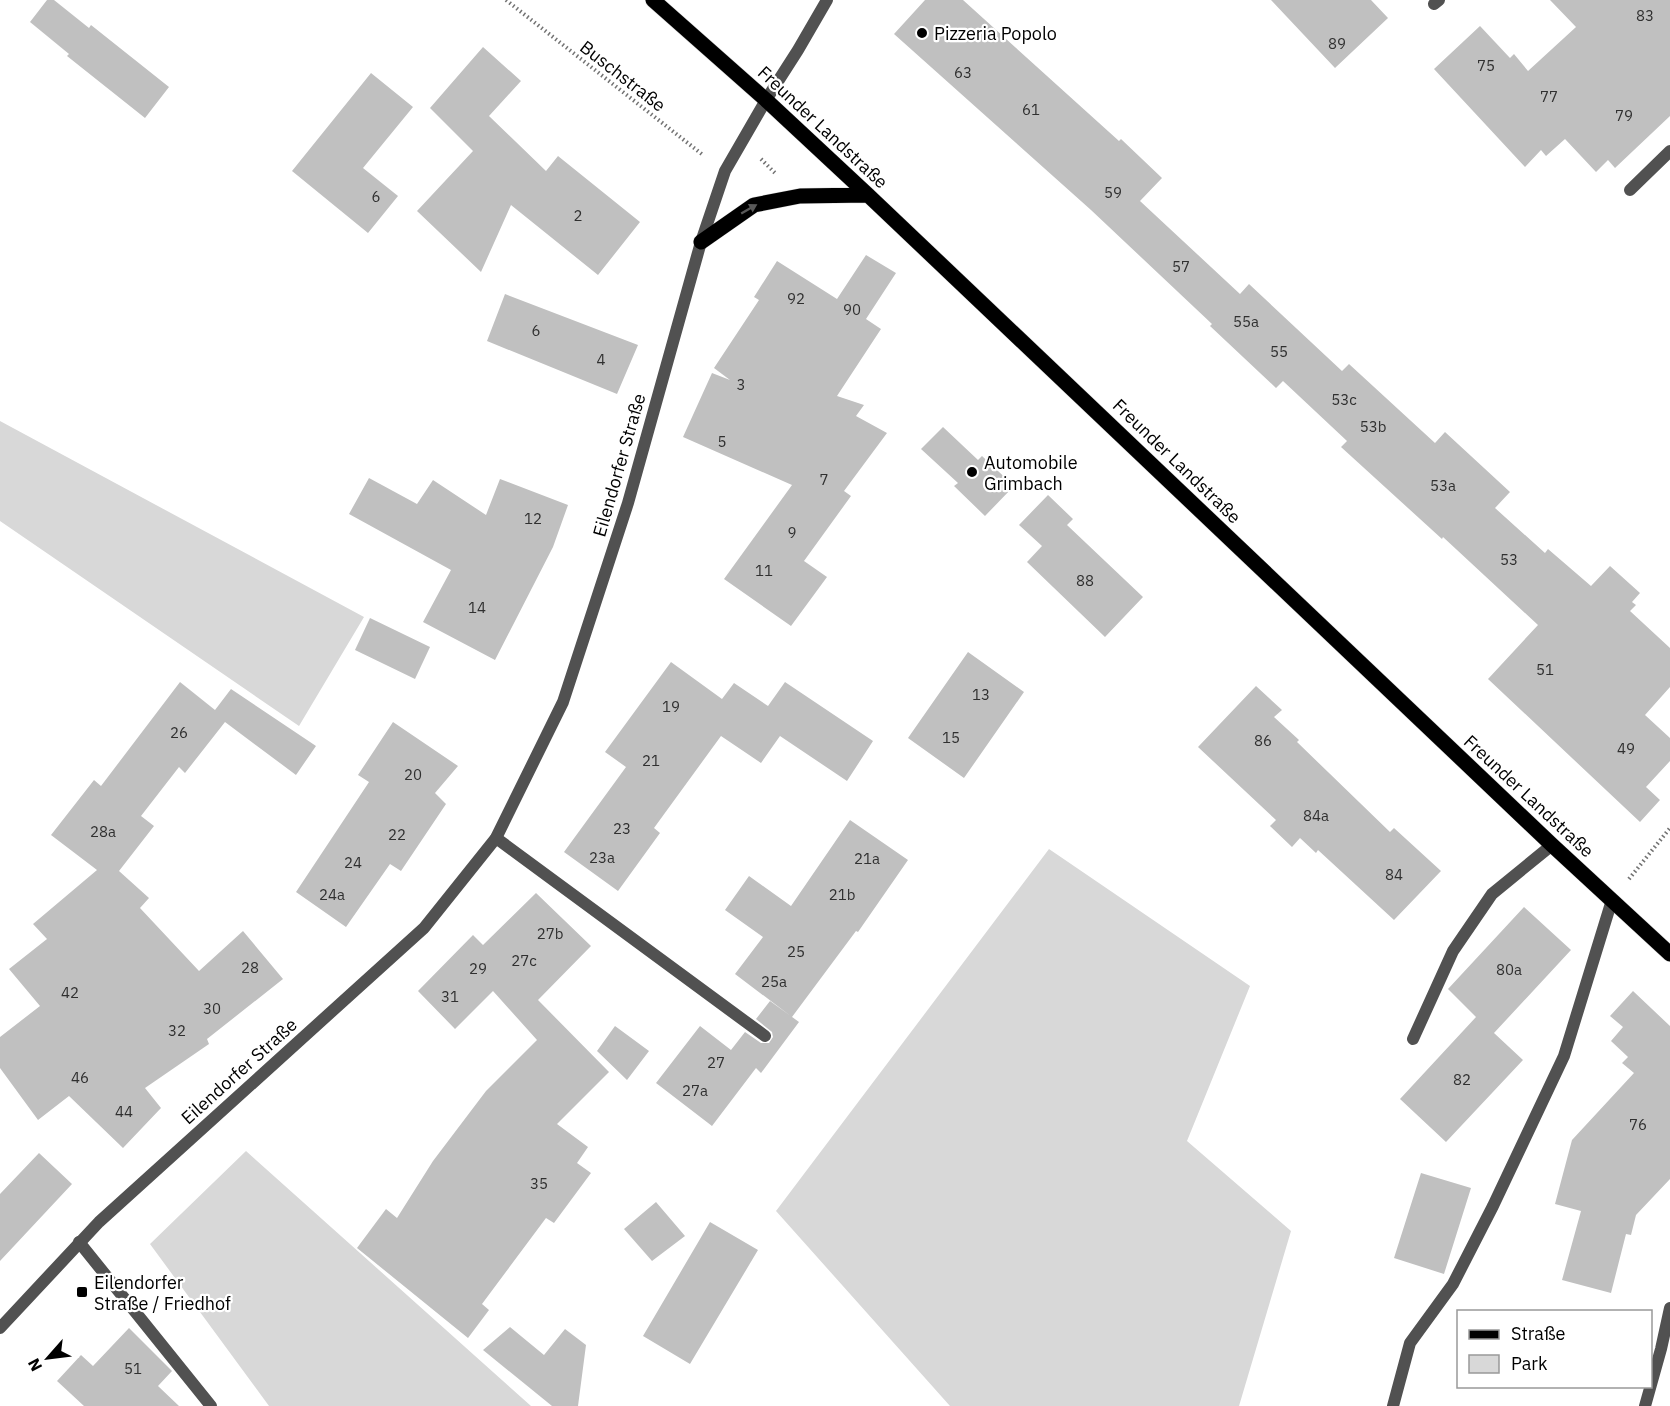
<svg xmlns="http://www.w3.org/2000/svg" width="1670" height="1406" font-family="'IBM Plex Sans',sans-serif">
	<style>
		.green { fill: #d8d8d8 }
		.building { fill: #c0c0c0 }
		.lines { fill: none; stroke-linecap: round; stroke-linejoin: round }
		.primary-casing { stroke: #dbdbdb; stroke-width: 16 }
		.path { stroke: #737373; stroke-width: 4; stroke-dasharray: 1.5 3; stroke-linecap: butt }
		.service { stroke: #515151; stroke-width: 12 }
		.minor { stroke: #515151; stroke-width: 12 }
		.tertiary { stroke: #515151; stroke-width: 12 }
		.primary { stroke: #000; stroke-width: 15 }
		.oneway { fill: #595959 }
		.poi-dot { fill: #000; stroke: #fff; stroke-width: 2 }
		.labels { text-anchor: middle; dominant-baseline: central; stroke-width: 4.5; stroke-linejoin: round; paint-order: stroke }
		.number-label { font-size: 15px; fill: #303030 }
		.poi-label { font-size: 18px; fill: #000; stroke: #fff; text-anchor: start }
		.street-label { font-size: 18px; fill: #000; stroke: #fff }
	</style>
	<rect width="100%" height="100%" fill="#fff"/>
	<!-- green -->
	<path class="green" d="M0,421L364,617L299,726L0,521Z
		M1049,849L1250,986L1187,1141L1291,1231L1239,1406H950L776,1211Z
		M246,1151L531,1406H269L150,1244Z"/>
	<!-- building -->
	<path class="building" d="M47,0H54L89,28L91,25L169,87L145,118L67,56L69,54L30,22Z
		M925,0H963L1119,141L1121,139L1162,178L1140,201L1240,294L1249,284L1342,371L1349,364L1435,443L1445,432L1510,492L1495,508L1545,553L1548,549L1591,586L1610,566L1640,593L1632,602L1636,605L1630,611L1670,648V687L1645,715L1670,738V761L1646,787L1660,800L1640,822L1488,679L1538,625L1443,537L1442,539L1341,447L1347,441L1283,381L1276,388L1210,326L1212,324L1091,210L894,34Z
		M1271,0H1371L1388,18L1335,68Z
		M1550,0H1670V116L1615,168L1608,160L1596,172L1565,139L1546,156L1541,150L1525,167L1434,69L1480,26L1510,58L1514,54L1528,71L1576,27Z
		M483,47L521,81L489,116L546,171L558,156L640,222L598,275L511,205L481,272L417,211L473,151L430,108Z
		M371,73L413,107L363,168L398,196L368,233L292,171Z
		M866,255L896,273L866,319L881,329L837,396L864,405L856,416L887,433L844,491L851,496L804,561L827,577L791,626L724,579L792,485L683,437L712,373L730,380L714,368L759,300L754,297L777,261L837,299Z
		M505,294L638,345L617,394L487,341Z
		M943,427L978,460L982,456L1014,486L985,516L954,486L958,483L921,449Z
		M369,478L417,504L433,480L486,515L500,479L568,505L553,547L495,660L423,622L451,570L349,514Z
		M1048,495L1073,519L1067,525L1143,597L1105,637L1027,562L1042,546L1019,525Z
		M370,618L430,647L415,679L355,650Z
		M968,652L1024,692L964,778L908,738Z
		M671,662L722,699L734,683L768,706L785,682L873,741L847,781L780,736L761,763L721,736L654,828L660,833L618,891L564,852L626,767L605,752Z
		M180,682L215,710L231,689L316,746L296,775L225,722L185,773L179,767L141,816L154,826L119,871L149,898L140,908L199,971L243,931L283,979L207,1039L209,1044L145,1088L161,1108L123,1148L69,1096L38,1120L0,1068V1037L40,1006L9,969L47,939L33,924L97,870L51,835L94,780L101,786Z
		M1256,686L1282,710L1274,717L1299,740L1297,742L1390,832L1394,828L1441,871L1394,920L1318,850L1316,853L1300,838L1292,847L1270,826L1276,820L1198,747Z
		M393,722L458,766L435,793L446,804L401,871L390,864L346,927L296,892L369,782L358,775Z
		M850,820L908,860L858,932L856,931L792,1017L735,974L763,937L725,910L749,876L791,906Z
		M536,893L591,946L538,1000L609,1072L557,1124L588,1147L577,1163L591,1173L554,1223L546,1218L482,1304L489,1310L468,1338L357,1248L386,1209L397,1218L433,1161L486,1091L537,1040L493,991L455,1029L418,991L473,935L483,945Z
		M1524,907L1571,950L1494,1033L1523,1060L1446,1142L1400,1099L1476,1017L1448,989Z
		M1633,991L1670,1026V1179L1636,1215L1631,1235L1626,1234L1611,1293L1562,1280L1581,1211L1555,1204L1572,1140L1634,1073L1622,1063L1628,1057L1611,1041L1623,1027L1610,1016Z
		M770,1001L799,1022L761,1073L756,1068L712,1126L656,1083L700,1026L731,1050L745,1032L761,1043H769L773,1037L772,1032L756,1019Z
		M615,1026L649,1051L627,1080L597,1051Z
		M39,1153L72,1184L0,1261V1194Z
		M1421,1173L1471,1188L1444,1274L1394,1258Z
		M656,1202L685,1236L652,1261L624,1229Z
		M710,1222L758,1250L690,1364L643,1336Z
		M510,1327L544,1355L565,1329L586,1345L578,1406H552L483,1350Z
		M129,1328L172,1371L158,1386L179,1406H84L57,1381L81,1355L93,1366Z"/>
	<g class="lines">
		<!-- primary casing -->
		<g class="primary-casing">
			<path id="primary" d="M653,0L766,100L868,195L1552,845L1670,954
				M701,242L754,205L800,196L868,195"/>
		</g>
		<!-- path -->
		<path class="path" d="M506,0L703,155
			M761,159L775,173
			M1629,879L1670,828"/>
		<!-- service -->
		<path class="service" d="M1434,4L1439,0
			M1630,190L1670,151
			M496,838L765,1036
			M1413,1039L1453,951L1492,894L1552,845
			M79,1242L211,1406
			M1393,1406L1410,1343L1453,1284L1493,1206L1564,1056L1612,900
			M1645,1406L1661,1349L1670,1308"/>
		<!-- minor -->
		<path class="minor" d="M766,100L798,50L827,0"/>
		<!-- tertiary -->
		<path class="tertiary" d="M0,1328L99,1222L424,928L496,838L563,702L628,503L701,242L725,171L766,100"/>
		<!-- primary -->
		<use href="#primary" class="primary"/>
	</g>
	<!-- one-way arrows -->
	<defs><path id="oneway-solid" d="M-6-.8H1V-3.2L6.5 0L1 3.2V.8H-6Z" transform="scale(1.5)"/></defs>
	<use class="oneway" href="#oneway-solid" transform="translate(749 209) rotate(-30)"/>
	<!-- markers -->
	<g class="poi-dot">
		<circle cx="922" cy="33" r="6"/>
		<circle cx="972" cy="472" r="6"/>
		<rect x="76" y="1286" width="12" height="12" rx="3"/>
	</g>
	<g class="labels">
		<!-- number labels -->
		<g class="number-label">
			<text x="1645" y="15">83</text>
			<text x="1337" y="43">89</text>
			<text x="1486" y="65">75</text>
			<text x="963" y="72">63</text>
			<text x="1549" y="96">77</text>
			<text x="1031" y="109">61</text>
			<text x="1624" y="115">79</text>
			<text x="1113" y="192">59</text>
			<text x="376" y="196">6</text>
			<text x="578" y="215">2</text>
			<text x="1181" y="266">57</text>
			<text x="796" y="298">92</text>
			<text x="852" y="309">90</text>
			<text x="1246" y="321">55a</text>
			<text x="536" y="330">6</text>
			<text x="1279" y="351">55</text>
			<text x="601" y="359">4</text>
			<text x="741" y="384">3</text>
			<text x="1344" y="399">53c</text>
			<text x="1373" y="426">53b</text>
			<text x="722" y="441">5</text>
			<text x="824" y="479">7</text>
			<text x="1443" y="485">53a</text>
			<text x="533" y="518">12</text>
			<text x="792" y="532">9</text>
			<text x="1509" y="559">53</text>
			<text x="764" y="570">11</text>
			<text x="1085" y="580">88</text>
			<text x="477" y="607">14</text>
			<text x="1545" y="669">51</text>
			<text x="981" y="694">13</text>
			<text x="671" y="706">19</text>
			<text x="179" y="732">26</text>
			<text x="951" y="737">15</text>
			<text x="1263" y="740">86</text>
			<text x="1626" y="748">49</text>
			<text x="651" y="760">21</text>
			<text x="413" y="774">20</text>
			<text x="1316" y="815">84a</text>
			<text x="622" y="828">23</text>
			<text x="103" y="831">28a</text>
			<text x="397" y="834">22</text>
			<text x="602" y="857">23a</text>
			<text x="867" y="858">21a</text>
			<text x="353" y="862">24</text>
			<text x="1394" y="874">84</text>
			<text x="332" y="894">24a</text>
			<text x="842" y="894">21b</text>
			<text x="550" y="933">27b</text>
			<text x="796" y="951">25</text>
			<text x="524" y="960">27c</text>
			<text x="250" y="967">28</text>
			<text x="478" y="968">29</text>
			<text x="1509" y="969">80a</text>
			<text x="774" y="981">25a</text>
			<text x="70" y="992">42</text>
			<text x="450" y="996">31</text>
			<text x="212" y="1008">30</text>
			<text x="177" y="1030">32</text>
			<text x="716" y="1062">27</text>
			<text x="80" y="1077">46</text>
			<text x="1462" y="1079">82</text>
			<text x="695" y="1090">27a</text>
			<text x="124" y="1111">44</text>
			<text x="1638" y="1124">76</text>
			<text x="539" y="1183">35</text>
			<text x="133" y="1368">51</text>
		</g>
		<!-- poi labels -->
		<g class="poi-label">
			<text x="934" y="33">Pizzeria Popolo</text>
			<text x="984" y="462">Automobile<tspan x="984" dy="21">Grimbach</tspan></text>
			<text x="94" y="1282">Eilendorfer<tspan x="94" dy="21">Straße / Friedhof</tspan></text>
		</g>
		<!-- street labels -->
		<g class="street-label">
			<text transform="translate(623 76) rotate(38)">Buschstraße</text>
			<text transform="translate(823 127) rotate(43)">Freunder Landstraße</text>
			<text transform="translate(1177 461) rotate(44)">Freunder Landstraße</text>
			<text transform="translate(619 465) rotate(-74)">Eilendorfer Straße</text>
			<text transform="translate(1529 796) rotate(43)">Freunder Landstraße</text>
			<text transform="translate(239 1071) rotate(-42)">Eilendorfer Straße</text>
		</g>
	</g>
	<!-- legend -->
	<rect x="1457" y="1310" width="195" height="78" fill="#ffffff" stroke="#999999" stroke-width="1.5"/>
	<rect x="1469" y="1330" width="30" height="9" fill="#000000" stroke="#999999" stroke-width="1.5"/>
	<text x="1511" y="1340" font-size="18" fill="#000000">Straße</text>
	<rect x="1469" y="1355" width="30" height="18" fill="#d8d8d8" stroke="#999999" stroke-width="1.5"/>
	<text x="1511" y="1370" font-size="18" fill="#000000">Park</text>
	<!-- north arrow -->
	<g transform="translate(48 1358) rotate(242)" stroke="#ffffff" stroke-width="4.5" paint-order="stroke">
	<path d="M0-4.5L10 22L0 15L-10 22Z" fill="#000000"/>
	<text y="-9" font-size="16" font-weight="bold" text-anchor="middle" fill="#000000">N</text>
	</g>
</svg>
